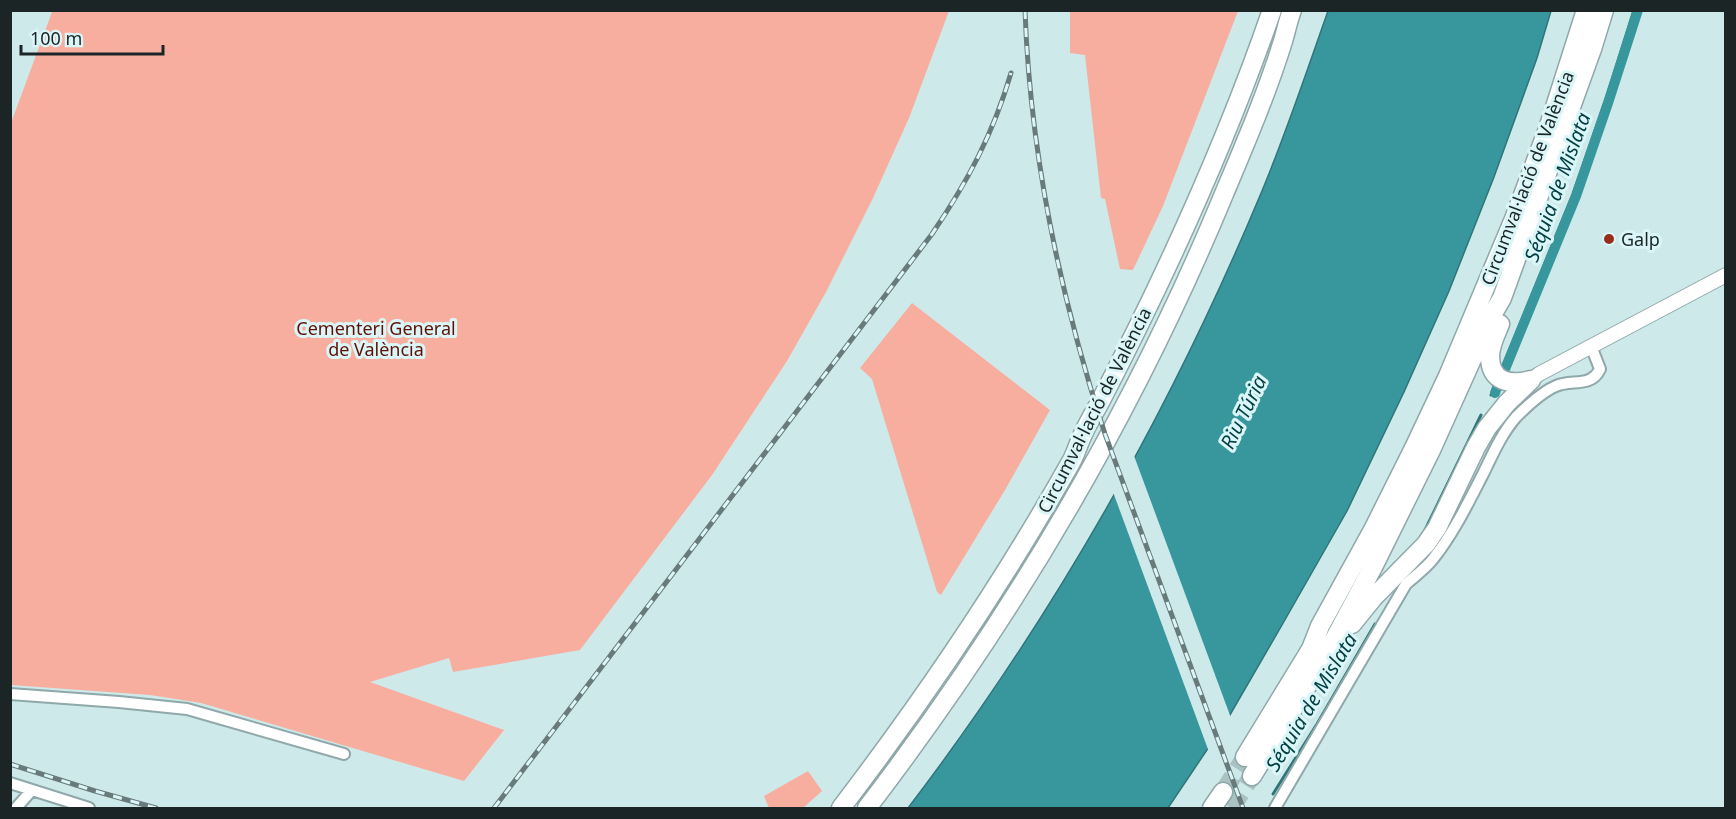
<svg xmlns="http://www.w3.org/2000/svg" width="1736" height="819" font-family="'Noto Sans',sans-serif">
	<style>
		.green { fill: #f8ae9f }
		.water { fill: #37979d; stroke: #2f7579; stroke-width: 1.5 }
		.pier { fill: #cee9ea }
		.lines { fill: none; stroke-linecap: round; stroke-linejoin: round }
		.stream { stroke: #2f7579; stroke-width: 3 }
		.canal { stroke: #37979d; stroke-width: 10 }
		.highway-tunnel { stroke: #aac2c3; stroke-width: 18; stroke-dasharray: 18 9; stroke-linecap: butt }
		.street-casing { stroke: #8fa8aa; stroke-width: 14 }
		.secondary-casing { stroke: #8fa8aa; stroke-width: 16 }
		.highway-casing { stroke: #8fa8aa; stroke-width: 21 }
		.street { stroke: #fff; stroke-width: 10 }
		.secondary { stroke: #fff; stroke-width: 14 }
		.highway { stroke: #fff; stroke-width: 18 }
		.rail-casing { stroke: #697a7b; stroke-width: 5 }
		.rail { stroke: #dbf6f8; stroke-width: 3; stroke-dasharray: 9; stroke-linecap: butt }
		.poi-dot { fill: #972e1c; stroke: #dbf6f8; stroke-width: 2 }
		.labels { text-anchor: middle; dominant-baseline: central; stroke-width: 6; stroke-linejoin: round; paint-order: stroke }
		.street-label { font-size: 18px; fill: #1b2526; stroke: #dbf6f8 }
		.poi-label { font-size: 18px; fill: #1b2526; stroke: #dbf6f8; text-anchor: start }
		.park-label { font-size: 18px; fill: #5f1105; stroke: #dbf6f8 }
		.water-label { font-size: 20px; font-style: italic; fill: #013f42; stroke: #dbf6f8 }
	</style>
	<rect width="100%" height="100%" fill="#cee9ea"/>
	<!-- green -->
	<path class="green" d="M58,11V10L949,11L909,118L873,198L826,292L787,361L712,475L580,650L453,672L449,658L370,682L504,730L464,781L201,703L150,695L11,685V123L52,12Z
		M1070,11H1238L1163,206L1133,270L1120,269L1105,199L1101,198L1085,55L1070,53Z
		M912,303L1050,410L1005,490L941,595L937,592L872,379L860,368Z
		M808,771L822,791L803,808H769L764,796Z"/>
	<!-- water -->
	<path class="water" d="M1328,11H1551L1537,58L1494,177L1449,291L1404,392L1347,511L1282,625L1227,720L1168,808H908C1050,622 1168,415 1259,198C1285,137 1306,73 1328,11Z"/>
	<!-- pier -->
	<path class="pier" d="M1133,453L1231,718L1209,752L1113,492Z"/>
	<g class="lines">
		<!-- stream -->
		<path class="stream" d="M1501,371L1573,194L1607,96L1634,10
			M1491,395L1496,382
			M1425,530L1481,415
			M1273,794L1317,724L1375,624"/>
		<!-- canal -->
		<path class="canal" d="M1503,374L1576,196L1608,103L1638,10
			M1495,393L1498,385"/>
		<!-- highway-tunnel -->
		<path class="highway-tunnel" d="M1223,792L1245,757
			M1231,808L1252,776"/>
		<!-- street casing -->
		<g class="street-casing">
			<path id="street" d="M10,694L119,702L187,709L344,754
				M10,783L89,808
				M16,808L32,790
				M1275,808L1406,584C1415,576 1426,568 1433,559C1453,534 1467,505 1482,476C1492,456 1501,434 1516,417C1526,407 1544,391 1556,386C1572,379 1591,388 1600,369L1591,346"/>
		</g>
		<!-- secondary casing -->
		<g class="secondary-casing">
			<path id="secondary" d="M1531,380L1539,374L1726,275"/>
		</g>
		<!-- highway casing -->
		<g class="highway-casing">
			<path id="highway" d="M1500,324C1496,334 1490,345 1490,356C1490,383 1511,385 1531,380
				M1352,624L1373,598L1426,544L1437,528L1476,447L1487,428L1507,403L1531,380
				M1245,757L1311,649L1320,626L1374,528L1414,448L1448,376L1514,219L1548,129L1586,10
				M1252,776L1326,655L1373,567L1431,450L1491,317L1502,298L1592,49L1604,10
				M841,808C925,698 1003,583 1071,462C1075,455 1077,448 1080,441C1085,428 1092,416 1099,404C1165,277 1225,146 1272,10
				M867,808C1011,620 1133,414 1224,194C1245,144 1267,93 1283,41C1286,31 1288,21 1292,10
				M1212,808L1223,792"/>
		</g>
		<!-- street -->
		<use href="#street" class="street"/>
		<!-- secondary -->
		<use href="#secondary" class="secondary"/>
		<!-- highway -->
		<use href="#highway" class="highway"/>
		<!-- rail casing -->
		<g class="rail-casing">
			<path id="rail" d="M1025,10C1030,155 1060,296 1105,434L1243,808
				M10,764L95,791L156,808
				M494,808L932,234C968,181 993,134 1011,73"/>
		</g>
		<!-- rail -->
		<use href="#rail" class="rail"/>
	</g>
	<!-- markers -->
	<circle class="poi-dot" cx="1609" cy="239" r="6"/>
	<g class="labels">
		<!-- street labels -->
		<g class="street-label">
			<text transform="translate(1527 178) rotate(-69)">Circumval·lació de València</text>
			<text transform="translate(1094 410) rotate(-63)">Circumval·lació de València</text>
		</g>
		<!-- poi labels -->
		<g class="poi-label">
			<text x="1621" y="239">Galp</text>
		</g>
		<!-- park labels -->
		<g class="park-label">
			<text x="376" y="328">Cementeri General<tspan x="376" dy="21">de València</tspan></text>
		</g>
		<!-- water labels -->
		<g class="water-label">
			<text transform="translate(1557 187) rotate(-70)">Séquia de Mislata</text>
			<text transform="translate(1243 412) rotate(-64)">Riu Túria</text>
			<text transform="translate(1311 702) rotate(-59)">Séquia de Mislata</text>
		</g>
	</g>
	<!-- border -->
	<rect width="1736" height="819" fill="none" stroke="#1b2526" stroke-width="24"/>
	<!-- scale -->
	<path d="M21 45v9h142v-9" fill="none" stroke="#1b2526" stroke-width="3"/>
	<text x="30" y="45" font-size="18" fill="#1b2526" stroke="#dbf6f8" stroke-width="4.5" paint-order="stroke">100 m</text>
</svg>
